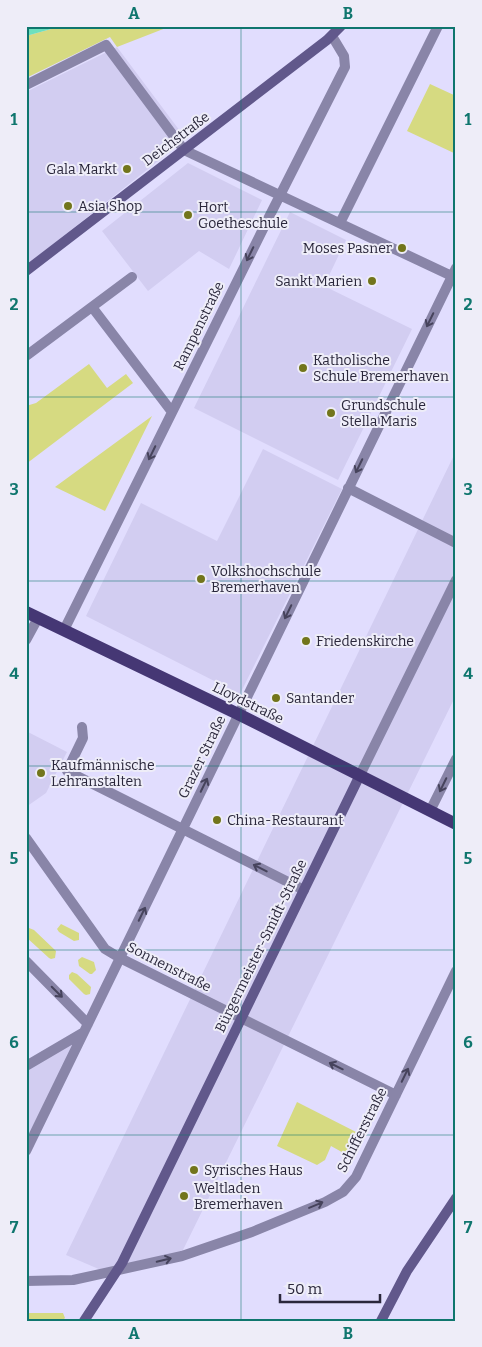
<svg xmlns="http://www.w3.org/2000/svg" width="482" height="1347" font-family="Bitter,serif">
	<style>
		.built { fill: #d2cdf1 }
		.green { fill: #d6da81 }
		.water { fill: #6ce0bd }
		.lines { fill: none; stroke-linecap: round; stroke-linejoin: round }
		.street { stroke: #8985a8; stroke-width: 10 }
		.secondary { stroke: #61588b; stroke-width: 10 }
		.primary { stroke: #453774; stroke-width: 12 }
		.oneway { stroke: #46435c }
		.grid { fill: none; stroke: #0f766e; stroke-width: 1; stroke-opacity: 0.55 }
		.poi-dot { fill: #72751b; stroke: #eeedf8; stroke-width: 2 }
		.labels { text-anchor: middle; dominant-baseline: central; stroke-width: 4; stroke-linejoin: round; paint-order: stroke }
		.street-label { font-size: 14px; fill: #2a273b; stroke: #eeedf8 }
		.poi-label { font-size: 14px; fill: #2a273b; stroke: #eeedf8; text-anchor: start }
		.neatline { fill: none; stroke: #0f766e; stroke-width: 2 }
		.grid-label { font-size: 16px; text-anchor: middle; font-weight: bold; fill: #0f766e }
	</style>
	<rect width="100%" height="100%" fill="#e1ddfe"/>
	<!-- built -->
	<path class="built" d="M117,47L186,139L28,264L26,263V92Z
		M188,163L262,200L229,269L199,251L148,291L102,231Z
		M290,212L346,240L324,286L412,329L338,480L194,408Z
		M263,449L342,489L240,694L86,616L141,503L217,541Z
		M456,451V695L182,1252L101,1270L66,1255Z
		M26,731L67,752L46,793L26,807Z
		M75,1042L26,1140V1071Z"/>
	<!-- green -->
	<path class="green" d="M62,26H171L117,47L110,37L26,78V36Z
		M430,84L456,96V154L407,131Z
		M89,364L107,388L126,374L133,383L26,464V406L36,403Z
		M152,416L105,511L55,487Z
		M61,924L79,933V940L74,941L59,932L57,929Z
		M29,928L34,930L56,951L55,958L51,959L49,958L26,937V929Z
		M82,957L94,962L96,970L92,974H90L79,966L78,960Z
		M72,972L77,974L91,987L90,994L86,995L84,994L69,979V975Z
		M297,1102L360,1134L349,1156L331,1146L325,1160L317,1165L277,1146Z
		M26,1313H63L65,1318L62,1321H26Z"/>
	<!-- water -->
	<path class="water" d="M26,26H62L26,36Z"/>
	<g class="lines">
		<!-- street -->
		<path class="street" d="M26,85L106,45L184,150L456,278
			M340,223L438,26
			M92,307L172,412
			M26,356L132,277
			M348,488L456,543
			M64,630L267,221L345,67L344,56L332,36
			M26,640L38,618
			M82,727L83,738L67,771L304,890
			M360,775L456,580
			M430,811L456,759
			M26,838L105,949L120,958L396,1095
			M26,961L88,1024
			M26,1066L84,1032
			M26,1151L456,268
			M26,1281L73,1280L182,1256L252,1232L325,1202L343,1192L356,1177L456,971"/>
		<!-- secondary -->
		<path class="secondary" d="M26,271L327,40L341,26
			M84,1321L122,1263L360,775
			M381,1321L407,1271L456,1198"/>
		<!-- primary -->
		<path class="primary" d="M26,612L238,714L456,824"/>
	</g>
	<!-- one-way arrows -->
	<defs><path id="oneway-shaft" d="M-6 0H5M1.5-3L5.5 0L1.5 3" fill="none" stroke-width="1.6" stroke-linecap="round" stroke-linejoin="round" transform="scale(1.25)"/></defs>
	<g class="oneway">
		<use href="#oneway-shaft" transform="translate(250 254) rotate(116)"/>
		<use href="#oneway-shaft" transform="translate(430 320) rotate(116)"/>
		<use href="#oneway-shaft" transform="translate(152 453) rotate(116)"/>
		<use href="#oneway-shaft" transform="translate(359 466) rotate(116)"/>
		<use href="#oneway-shaft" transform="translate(288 612) rotate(116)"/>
		<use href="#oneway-shaft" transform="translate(204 785) rotate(-64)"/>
		<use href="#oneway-shaft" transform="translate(443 785) rotate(116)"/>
		<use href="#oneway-shaft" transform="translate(260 868) rotate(-153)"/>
		<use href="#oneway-shaft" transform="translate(142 914) rotate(-64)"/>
		<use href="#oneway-shaft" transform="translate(57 992) rotate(45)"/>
		<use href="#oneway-shaft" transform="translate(336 1066) rotate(-154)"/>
		<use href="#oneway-shaft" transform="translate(405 1075) rotate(-64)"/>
		<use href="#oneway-shaft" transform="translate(316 1205) rotate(-23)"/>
		<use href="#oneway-shaft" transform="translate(164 1260) rotate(-13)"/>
	</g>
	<!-- grid -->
	<path class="grid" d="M241,26V1321M26,212H456M26,397H456M26,581H456M26,766H456M26,950H456M26,1135H456"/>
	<!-- markers -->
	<g class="poi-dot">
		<circle cx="127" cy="169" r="5"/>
		<circle cx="68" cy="206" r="5"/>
		<circle cx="188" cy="215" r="5"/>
		<circle cx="402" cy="248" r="5"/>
		<circle cx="372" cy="281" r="5"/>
		<circle cx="303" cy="368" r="5"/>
		<circle cx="331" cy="413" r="5"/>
		<circle cx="201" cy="579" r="5"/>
		<circle cx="306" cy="641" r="5"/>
		<circle cx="276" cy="698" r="5"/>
		<circle cx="41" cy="773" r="5"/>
		<circle cx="217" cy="820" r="5"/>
		<circle cx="194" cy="1170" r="5"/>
		<circle cx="184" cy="1196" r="5"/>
	</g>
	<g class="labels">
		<!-- street labels -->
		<g class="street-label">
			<text transform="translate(176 139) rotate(-37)">Deichstraße</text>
			<text transform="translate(199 326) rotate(-64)">Rampenstraße</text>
			<text transform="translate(248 703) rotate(26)">Lloydstraße</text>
			<text transform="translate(202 757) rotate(-64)">Grazer Straße</text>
			<text transform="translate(261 946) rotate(-64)">Bürgermeister-Smidt-Straße</text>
			<text transform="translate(169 967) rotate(27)">Sonnenstraße</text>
			<text transform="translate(362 1130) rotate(-63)">Schifferstraße</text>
		</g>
		<!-- poi labels -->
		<g class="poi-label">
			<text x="117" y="169" text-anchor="end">Gala Markt</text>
			<text x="78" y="206">Asia Shop</text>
			<text x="198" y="207">Hort<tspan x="198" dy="16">Goetheschule</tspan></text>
			<text x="392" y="248" text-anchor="end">Moses Pasner</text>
			<text x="362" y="281" text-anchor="end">Sankt Marien</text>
			<text x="313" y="360">Katholische<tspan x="313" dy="16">Schule Bremerhaven</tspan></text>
			<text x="341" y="405">Grundschule<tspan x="341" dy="16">Stella Maris</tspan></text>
			<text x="211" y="571">Volkshochschule<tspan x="211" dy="16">Bremerhaven</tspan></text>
			<text x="316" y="641">Friedenskirche</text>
			<text x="286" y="698">Santander</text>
			<text x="51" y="765">Kaufmännische<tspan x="51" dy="16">Lehranstalten</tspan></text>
			<text x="227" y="820">China-Restaurant</text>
			<text x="204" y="1170">Syrisches Haus</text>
			<text x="194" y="1188">Weltladen<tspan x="194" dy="16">Bremerhaven</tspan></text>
		</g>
	</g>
	<!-- border -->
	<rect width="482" height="1347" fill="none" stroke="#eeedf8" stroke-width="55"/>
	<!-- scale -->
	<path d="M280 1294v8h100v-8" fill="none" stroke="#2a273b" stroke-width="2.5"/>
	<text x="287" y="1294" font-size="15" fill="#2a273b" stroke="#eeedf8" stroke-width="4" paint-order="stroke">50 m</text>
	<rect x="28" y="28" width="426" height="1292" class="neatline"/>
	<g class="grid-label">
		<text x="134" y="19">A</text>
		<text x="348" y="19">B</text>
		<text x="14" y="125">1</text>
		<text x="468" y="125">1</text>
		<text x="14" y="310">2</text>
		<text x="468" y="310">2</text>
		<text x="14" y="495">3</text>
		<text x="468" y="495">3</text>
		<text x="14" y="679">4</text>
		<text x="468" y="679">4</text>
		<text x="14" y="864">5</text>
		<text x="468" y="864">5</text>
		<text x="14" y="1048">6</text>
		<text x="468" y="1048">6</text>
		<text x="14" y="1233">7</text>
		<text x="468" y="1233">7</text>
		<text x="134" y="1339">A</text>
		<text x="348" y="1339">B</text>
	</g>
</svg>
